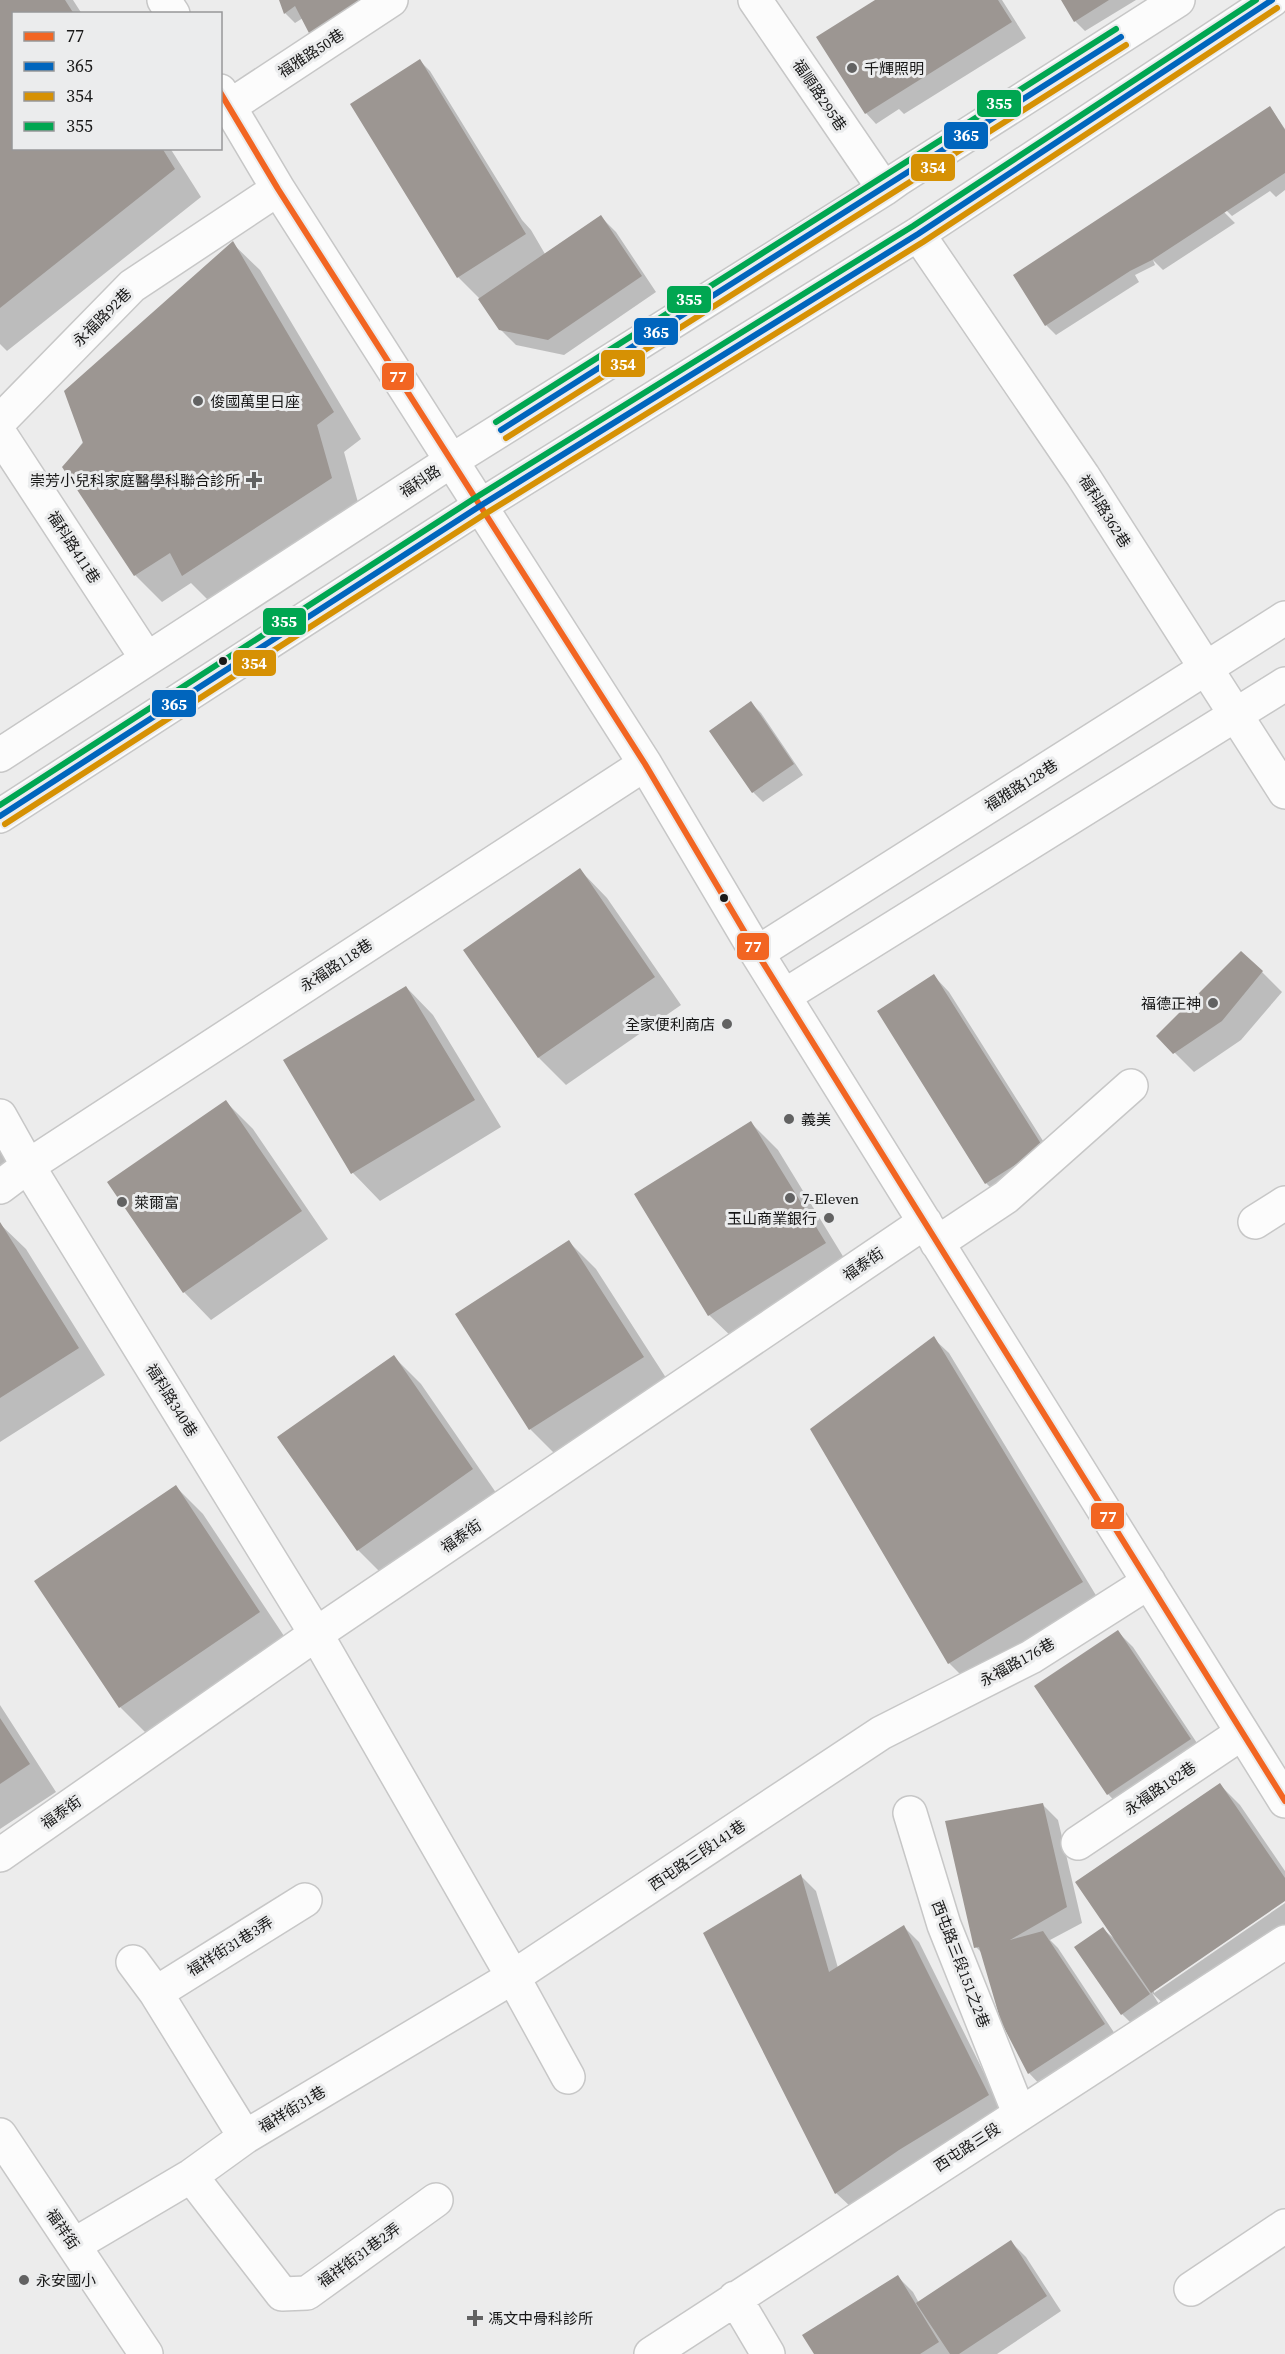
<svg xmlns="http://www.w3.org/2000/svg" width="1285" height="2354" font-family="'Source Serif 4','Noto Sans TC',serif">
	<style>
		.shadow { fill: #0003 }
		.building { fill: #9c9692 }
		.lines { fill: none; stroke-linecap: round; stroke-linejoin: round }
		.minor-casing { stroke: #c7c7c7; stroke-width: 36 }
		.minor { stroke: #fcfcfc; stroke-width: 33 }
		.bus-1-casing { stroke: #ebeced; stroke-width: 10 }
		.bus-2-casing { stroke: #ebeced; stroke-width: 10 }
		.bus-3-casing { stroke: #ebeced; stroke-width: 10 }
		.bus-4-casing { stroke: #ebeced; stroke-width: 10 }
		.bus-1 { stroke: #f26522; stroke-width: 6 }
		.bus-2 { stroke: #0065bd; stroke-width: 6 }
		.bus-3 { stroke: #d69104; stroke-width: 6 }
		.bus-4 { stroke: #00a651; stroke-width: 6 }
		.poi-dot { fill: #626262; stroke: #ebeced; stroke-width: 2 }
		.bus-dot { fill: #181818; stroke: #ebeced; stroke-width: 2 }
		.labels { text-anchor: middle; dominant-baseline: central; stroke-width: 6; stroke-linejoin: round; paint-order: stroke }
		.street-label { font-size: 15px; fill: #181818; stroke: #ebeced }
		.poi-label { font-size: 15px; fill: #181818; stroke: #ebeced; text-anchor: start }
		.line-badge { stroke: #ebeced; stroke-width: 2 }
		.badge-label { font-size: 16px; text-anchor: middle; font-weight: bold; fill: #fff }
	</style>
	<rect width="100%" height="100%" fill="#ececec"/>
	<!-- shadow -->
	<path class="shadow" d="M0,0H73L82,14H14V148H170L201,197L7,351L0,344Z
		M281,0H383L321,44L303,18L295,23L285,13Z
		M878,0H1002L1026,38L904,114L899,109L876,124L866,113Z
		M1063,0H1136L1085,31L1075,21Z
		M420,61L430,71L522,220L531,230L545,254L601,217L616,232L656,292L564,355L516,345L500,329L480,299L458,277Z
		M1270,107L1285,129V190L1276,197L1270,191L1232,216L1222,206L1220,208L1235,223L1163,270L1153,260L1155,265L1135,275L1139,282L1056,335L1046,325L1015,276Z
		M233,244L260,270L361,439L344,452L359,506L210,602L191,583L162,602L135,575L64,467Z
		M751,703L761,713L803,775L763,802L753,792Z
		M580,870L607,898L681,1005L566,1085L539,1058L465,950Z
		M1262,972L1282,992L1241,1040L1194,1072L1158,1036Z
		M934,976L949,992L1057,1163L1001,1198L986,1183Z
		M406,987L433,1015L501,1127L380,1201L353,1173L285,1061Z
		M226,1102L253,1129L328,1239L211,1320L184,1292L109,1182Z
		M751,1123L778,1150L852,1271L737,1342L709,1315L636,1194Z
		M0,1132L31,1173L0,1194Z
		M0,1224L26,1249L105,1375L0,1442Z
		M569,1242L596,1269L670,1384L557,1456L530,1429L457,1314Z
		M933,1338L949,1353L1097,1597L964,1678L949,1663Z
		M394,1357L421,1384L499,1497L385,1577L358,1550Z
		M176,1487L203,1514L286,1639L147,1734L120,1707Z
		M1118,1632L1133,1647L1205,1755L1123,1810L1108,1794L1036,1687Z
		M0,1705L56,1792L0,1829Z
		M1220,1785L1240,1805L1285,1871V1900L1154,1989V1993L1285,1903V1935L1172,2012L1152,1993L1159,2004L1132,2024L1122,2014L1103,1929L1117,1941Z
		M1043,1805L1058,1820L1082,1923L1050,1940L1058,1948L1119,2040L1044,2089L1029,2073L1002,2021L983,1954L976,1947Z
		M801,1876L816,1891L838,1968L904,1927L919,1942L1003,2111L852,2208L836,2193L705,1934Z
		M1011,2242L1026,2257L1061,2311L997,2354H816L898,2277L913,2292L919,2303Z"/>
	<!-- building -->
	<path class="building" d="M0,0H65L74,14H14V148H162L175,169L0,308Z
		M279,0H359L310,35L295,6L284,14Z
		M875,0H998L1012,22L865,114L816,37Z
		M1061,0H1109L1074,22Z
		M420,59L526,234L457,278L350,104Z
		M1270,106L1285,130V173L1152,260L1130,271L1045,326L1013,275Z
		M601,215L642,276L548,340L499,330L478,299Z
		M233,241L334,412L317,425L332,478L182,576L170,553L134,576L62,467L83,443L64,391Z
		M751,701L794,764L752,793L709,731Z
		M580,868L655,977L538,1058L463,950Z
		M1241,951L1263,971L1222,1021L1173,1054L1156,1036Z
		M934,974L1043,1147L985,1184L877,1011Z
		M406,986L475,1100L351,1174L283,1060Z
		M226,1100L302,1211L183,1293L107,1182Z
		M751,1121L826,1243L708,1316L634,1194Z
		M0,1222L79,1348L0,1398Z
		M569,1240L644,1357L529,1430L455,1314Z
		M934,1336L1083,1582L948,1664L810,1429Z
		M394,1355L473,1469L357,1551L277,1437Z
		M176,1485L260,1612L119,1708L34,1581Z
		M1118,1630L1191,1739L1107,1795L1034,1686Z
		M0,1718L30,1764L0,1784Z
		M1220,1783L1285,1878V1901L1151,1993L1075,1882Z
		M1043,1803L1067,1907L1010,1940L1043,1931L1105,2024L1028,2074L1001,2022L979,1947L974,1948L945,1821Z
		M801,1874L829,1972L904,1925L989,2095L899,2150L835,2194L703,1933Z
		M1103,1927L1150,1994L1121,2015L1074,1947Z
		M1011,2240L1047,2296L959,2354H950L916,2303Z
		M898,2275L939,2342L920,2354H814L802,2335Z"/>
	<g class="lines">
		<!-- minor casing -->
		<g class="minor-casing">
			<path id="minor" d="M164,0L173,14
				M755,0L884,189
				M220,91L278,189L645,764L757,953L1285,1801
				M230,106L391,0
				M918,234L1083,476L1285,792
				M0,421L132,286L278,189
				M0,434L147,659
				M0,755L451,461L884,189L898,179L1178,0
				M0,816L480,506L918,234L1272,0
				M757,953L1285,618
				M784,996L1285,684
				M0,1116L28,1166L316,1634L513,1977L568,2077
				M0,1187L28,1166L645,764
				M1255,1222L1285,1203
				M937,1243L1006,1197L1131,1086
				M910,1813L944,1925L1019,2113
				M1078,1843L1242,1733
				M0,1855L316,1634L925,1222
				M133,1962L156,1993L245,2137
				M156,1993L305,1900
				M0,2135L146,2354
				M191,2176L282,2294L307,2293L436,2200
				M74,2245L191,2176L245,2137L513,1977L881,1733L1031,1657L1149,1582
				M1191,2289L1285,2226
				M735,2298L768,2354
				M651,2354L1285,1942"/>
		</g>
		<!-- minor -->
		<use href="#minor" class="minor"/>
		<!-- bus-1 casing -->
		<g class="bus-1-casing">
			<path id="bus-1" d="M220,92L278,189L645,764L757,953L1285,1801"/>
		</g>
		<!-- bus-2 casing -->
		<g class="bus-2-casing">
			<path id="bus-2" d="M501,430L1121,37
				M0,816L480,506L918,234L1272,0"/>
		</g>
		<!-- bus-3 casing -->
		<g class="bus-3-casing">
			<path id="bus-3" d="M506,438L1126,45
				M5,824L485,514L923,242L1277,8"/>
		</g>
		<!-- bus-4 casing -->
		<g class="bus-4-casing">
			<path id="bus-4" d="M496,422L1116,29
				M0,805L475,498L913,226L1256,0"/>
		</g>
		<!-- bus-1 -->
		<use href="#bus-1" class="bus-1"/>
		<!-- bus-2 -->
		<use href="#bus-2" class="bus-2"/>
		<!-- bus-3 -->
		<use href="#bus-3" class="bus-3"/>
		<!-- bus-4 -->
		<use href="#bus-4" class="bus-4"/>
	</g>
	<!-- markers -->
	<g class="poi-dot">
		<circle cx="852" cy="68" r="6"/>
		<circle cx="198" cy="401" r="6"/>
		<path d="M251 471h6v6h6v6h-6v6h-6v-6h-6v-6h6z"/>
		<circle cx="1213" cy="1003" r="6"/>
		<circle cx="727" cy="1024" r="6"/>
		<circle cx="789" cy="1119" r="6"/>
		<circle cx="790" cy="1198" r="6"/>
		<circle cx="122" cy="1202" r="6"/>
		<circle cx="829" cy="1218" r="6"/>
		<circle cx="24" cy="2280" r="6"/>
		<path d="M472 2309h6v6h6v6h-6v6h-6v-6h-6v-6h6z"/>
	</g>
	<g class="bus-dot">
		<circle cx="223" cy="661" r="5"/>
		<circle cx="724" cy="898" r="5"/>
	</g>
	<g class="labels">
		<!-- street labels -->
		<g class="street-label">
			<text transform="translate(311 53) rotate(-33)">福雅路50巷</text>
			<text transform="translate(820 95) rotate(56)">福順路295巷</text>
			<text transform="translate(102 317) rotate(-45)">永福路92巷</text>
			<text transform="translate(420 481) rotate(-33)">福科路</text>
			<text transform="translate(1105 511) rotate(58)">福科路362巷</text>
			<text transform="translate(74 547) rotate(57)">福科路411巷</text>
			<text transform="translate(1021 785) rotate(-32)">福雅路128巷</text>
			<text transform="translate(336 965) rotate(-33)">永福路118巷</text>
			<text transform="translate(863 1264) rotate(-34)">福泰街</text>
			<text transform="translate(172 1400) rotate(58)">福科路340巷</text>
			<text transform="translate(461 1536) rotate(-34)">福泰街</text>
			<text transform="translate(1017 1662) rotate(-29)">永福路176巷</text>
			<text transform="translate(1160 1788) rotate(-34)">永福路182巷</text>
			<text transform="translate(61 1812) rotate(-35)">福泰街</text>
			<text transform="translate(697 1855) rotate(-34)">西屯路三段141巷</text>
			<text transform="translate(230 1946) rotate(-32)">福祥街31巷3弄</text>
			<text transform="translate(961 1964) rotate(69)">西屯路三段151之2巷</text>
			<text transform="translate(292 2109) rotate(-31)">福祥街31巷</text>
			<text transform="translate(967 2147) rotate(-33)">西屯路三段</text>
			<text transform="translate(63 2229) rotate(56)">福祥街</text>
			<text transform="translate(359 2255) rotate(-36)">福祥街31巷2弄</text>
		</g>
		<!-- poi labels -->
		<g class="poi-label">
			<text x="864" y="68">千輝照明</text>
			<text x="210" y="401">俊國萬里日座</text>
			<text x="240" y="480" text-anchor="end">崇芳小兒科家庭醫學科聯合診所</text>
			<text x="1201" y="1003" text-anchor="end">福德正神</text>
			<text x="715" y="1024" text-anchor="end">全家便利商店</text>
			<text x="801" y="1119">義美</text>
			<text x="802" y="1198">7-Eleven</text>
			<text x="134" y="1202">萊爾富</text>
			<text x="817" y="1218" text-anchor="end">玉山商業銀行</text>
			<text x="36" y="2280">永安國小</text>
			<text x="488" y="2318">馮文中骨科診所</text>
		</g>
	</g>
	<g class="line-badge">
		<rect x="976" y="89" width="46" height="29" rx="6" fill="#00a651"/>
		<rect x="943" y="121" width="46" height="29" rx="6" fill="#0065bd"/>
		<rect x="910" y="153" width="46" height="29" rx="6" fill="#d69104"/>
		<rect x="666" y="285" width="46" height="29" rx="6" fill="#00a651"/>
		<rect x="633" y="317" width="46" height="29" rx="6" fill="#0065bd"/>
		<rect x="600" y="349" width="46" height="29" rx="6" fill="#d69104"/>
		<rect x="381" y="362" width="34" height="29" rx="6" fill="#f26522"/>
		<rect x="262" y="607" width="45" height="29" rx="6" fill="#00a651"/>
		<rect x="232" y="649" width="45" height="28" rx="6" fill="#d69104"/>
		<rect x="151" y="689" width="46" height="29" rx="6" fill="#0065bd"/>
		<rect x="736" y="932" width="34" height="29" rx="6" fill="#f26522"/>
		<rect x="1090" y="1502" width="35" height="28" rx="6" fill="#f26522"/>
	</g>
	<g class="badge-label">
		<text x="999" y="109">355</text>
		<text x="966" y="141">365</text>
		<text x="933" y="173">354</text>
		<text x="689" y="305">355</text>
		<text x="656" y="338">365</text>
		<text x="623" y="370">354</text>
		<text x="398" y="382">77</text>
		<text x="284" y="627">355</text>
		<text x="254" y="669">354</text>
		<text x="174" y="710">365</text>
		<text x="753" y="952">77</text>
		<text x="1108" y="1522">77</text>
	</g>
	<!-- legend -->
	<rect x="12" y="12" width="210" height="138" fill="#ebeced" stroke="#979798" stroke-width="1.5"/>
	<rect x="24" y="32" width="30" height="9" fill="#f26522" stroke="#979798" stroke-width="1.5"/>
	<text x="66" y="42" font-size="18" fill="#181818">77</text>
	<rect x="24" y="62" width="30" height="9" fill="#0065bd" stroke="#979798" stroke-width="1.5"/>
	<text x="66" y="72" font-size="18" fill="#181818">365</text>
	<rect x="24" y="92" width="30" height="9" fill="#d69104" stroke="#979798" stroke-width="1.5"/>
	<text x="66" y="102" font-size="18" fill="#181818">354</text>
	<rect x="24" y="122" width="30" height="9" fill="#00a651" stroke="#979798" stroke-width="1.5"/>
	<text x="66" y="132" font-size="18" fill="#181818">355</text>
</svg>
